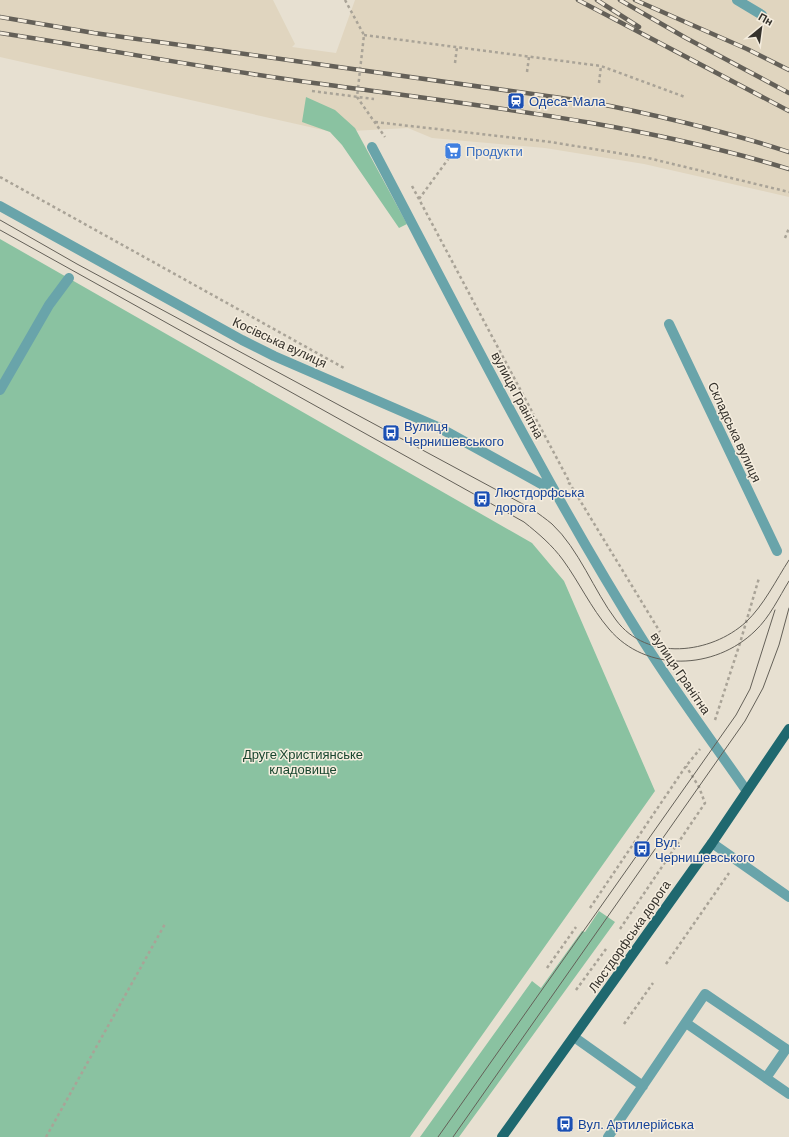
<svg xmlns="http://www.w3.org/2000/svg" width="789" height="1137" font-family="Barlow,sans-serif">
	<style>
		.built { fill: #e0d5bf }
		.green { fill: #8ac2a1 }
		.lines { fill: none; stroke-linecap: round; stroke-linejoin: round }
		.path { stroke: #a9a397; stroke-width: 2.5; stroke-dasharray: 3 3; stroke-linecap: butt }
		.lane { stroke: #69a4aa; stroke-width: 10 }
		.street { stroke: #69a4aa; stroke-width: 10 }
		.primary { stroke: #1f686f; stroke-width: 10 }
		.tram { stroke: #646058; stroke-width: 1 }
		.rail-casing { stroke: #646058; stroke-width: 4.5 }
		.rail { stroke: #f5edde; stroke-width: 3; stroke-dasharray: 9; stroke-linecap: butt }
		.labels { text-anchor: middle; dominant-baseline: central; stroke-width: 3; stroke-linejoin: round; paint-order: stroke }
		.transit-label { font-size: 13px; fill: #164399; stroke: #f5edde; text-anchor: start }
		.shop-label { font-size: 13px; fill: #366cbe; stroke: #f5edde; text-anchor: start }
		.street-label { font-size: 13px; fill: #34312b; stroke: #f5edde }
		.park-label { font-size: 13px; fill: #18452e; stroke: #f5edde }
	</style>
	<rect width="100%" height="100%" fill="#e7e0d1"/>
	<!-- built -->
	<path class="built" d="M0,0H273L295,44L292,47L336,53L355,0H789V197L644,164L545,148L432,138L408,128L332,132L0,57Z"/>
	<!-- green -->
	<path class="green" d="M306,97L335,110L355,128L407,224L399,228L342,145L330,132L302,122Z
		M0,239L532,543L564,581L655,791L410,1137H0Z
		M599,911L615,922L459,1137H420L532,981L541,988L582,931L585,932Z"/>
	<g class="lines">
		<!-- path -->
		<path class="path" d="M345,0L364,35L357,97L385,137
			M364,35L601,66L685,97
			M455,63L457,47
			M527,72L529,57
			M599,83L601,66
			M312,91L374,99
			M375,122L551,142L648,158L789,192
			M0,177L344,368
			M412,186L570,483
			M419,199L449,158
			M785,238L789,228
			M568,483L570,484L660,632
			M715,720L740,643L759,578
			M590,908L686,766L700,749
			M620,929L705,803L699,787L686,766
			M666,964L729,873
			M547,968L576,927
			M576,990L606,949
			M624,1024L653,983
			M46,1137L165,924"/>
		<!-- lane -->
		<path class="lane" d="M737,0L762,15
			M669,324L777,551
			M0,390L49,305L69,278
			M686,1023L789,1094
			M574,1037L643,1086
			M608,1137L705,994L786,1049L766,1078"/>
		<!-- street -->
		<path class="street" d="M372,147C460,314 544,483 644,642C676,693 712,741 746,790
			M0,206L242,340L274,356L438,427L554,491
			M712,843L789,897"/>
		<!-- primary -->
		<path class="primary" d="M502,1137L712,843L789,729"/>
		<!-- tram -->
		<path class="tram" d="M0,220L77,264L532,509C539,514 546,519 552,524C579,549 594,591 616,620C647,662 711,654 746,622C764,605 776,580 789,560
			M0,230L524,522C539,534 552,545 563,560C579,582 591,608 609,629C646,673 715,670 755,631C770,617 779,597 789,581
			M438,1137L736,715L750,689L775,610
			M453,1137L745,721L763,688L779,645L789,608"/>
		<!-- rail casing -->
		<g class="rail-casing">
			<path id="rail" d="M578,0L789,111
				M597,0L639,27
				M620,0L686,38L789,93
				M635,0L747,49L789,70
				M0,17L94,33L590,102C657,115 724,131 789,152
				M0,33C105,49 209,69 314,83C473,105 635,122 789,169"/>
		</g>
		<!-- rail -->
		<use href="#rail" class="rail"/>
	</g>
	<!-- icons -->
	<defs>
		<g id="station-square" transform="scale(0.9)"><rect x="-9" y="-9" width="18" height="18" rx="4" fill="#1a4fb4" stroke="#f5edde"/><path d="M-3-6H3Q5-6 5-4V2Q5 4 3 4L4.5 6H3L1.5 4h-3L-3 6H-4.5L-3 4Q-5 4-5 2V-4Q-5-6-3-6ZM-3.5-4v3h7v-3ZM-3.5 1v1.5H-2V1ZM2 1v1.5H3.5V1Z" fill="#fff"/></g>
		<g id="supermarket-square" transform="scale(0.9)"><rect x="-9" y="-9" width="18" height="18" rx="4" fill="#3f7fe0" stroke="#f5edde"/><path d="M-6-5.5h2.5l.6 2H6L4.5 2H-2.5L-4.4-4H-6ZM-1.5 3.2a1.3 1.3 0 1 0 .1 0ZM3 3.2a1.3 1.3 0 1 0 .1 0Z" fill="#fff"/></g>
		<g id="bus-square" transform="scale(0.9)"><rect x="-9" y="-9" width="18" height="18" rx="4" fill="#1a4fb4" stroke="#f5edde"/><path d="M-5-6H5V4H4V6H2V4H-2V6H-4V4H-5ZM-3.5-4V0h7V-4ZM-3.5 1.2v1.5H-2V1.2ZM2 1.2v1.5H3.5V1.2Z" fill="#fff"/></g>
	</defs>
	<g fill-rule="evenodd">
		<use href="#station-square" x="516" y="101"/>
		<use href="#supermarket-square" x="453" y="151"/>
		<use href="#bus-square" x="391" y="433"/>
		<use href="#bus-square" x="482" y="499"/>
		<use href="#bus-square" x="642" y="849"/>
		<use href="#bus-square" x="565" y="1124"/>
	</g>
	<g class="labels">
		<!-- transit labels -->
		<g class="transit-label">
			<text x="529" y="101">Одеса-Мала</text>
			<text x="404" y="426">Вулиця<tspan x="404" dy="15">Чернишевського</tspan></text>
			<text x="495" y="492">Люстдорфська<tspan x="495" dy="15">дорога</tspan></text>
			<text x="655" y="842">Вул.<tspan x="655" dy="15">Чернишевського</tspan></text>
			<text x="578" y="1124">Вул. Артилерійська</text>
		</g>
		<!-- shop labels -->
		<g class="shop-label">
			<text x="466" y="151">Продукти</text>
		</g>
		<!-- street labels -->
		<g class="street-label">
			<text transform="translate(280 342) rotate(25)">Косівська вулиця</text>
			<text transform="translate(518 395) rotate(62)">вулиця Гранітна</text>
			<text transform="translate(735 432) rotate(65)">Складська вулиця</text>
			<text transform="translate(681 673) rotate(56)">вулиця Гранітна</text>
			<text transform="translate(629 936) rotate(-55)">Люстдорфська дорога</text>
		</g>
		<!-- park labels -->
		<g class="park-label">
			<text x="303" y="754">Друге Християнське<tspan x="303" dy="15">кладовище</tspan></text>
		</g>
	</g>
	<!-- north arrow -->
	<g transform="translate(761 28) rotate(29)" stroke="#f5edde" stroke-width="3" paint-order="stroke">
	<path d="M0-3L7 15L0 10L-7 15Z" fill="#34312b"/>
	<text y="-6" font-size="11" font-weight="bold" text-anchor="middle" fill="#34312b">Пн</text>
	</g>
</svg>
